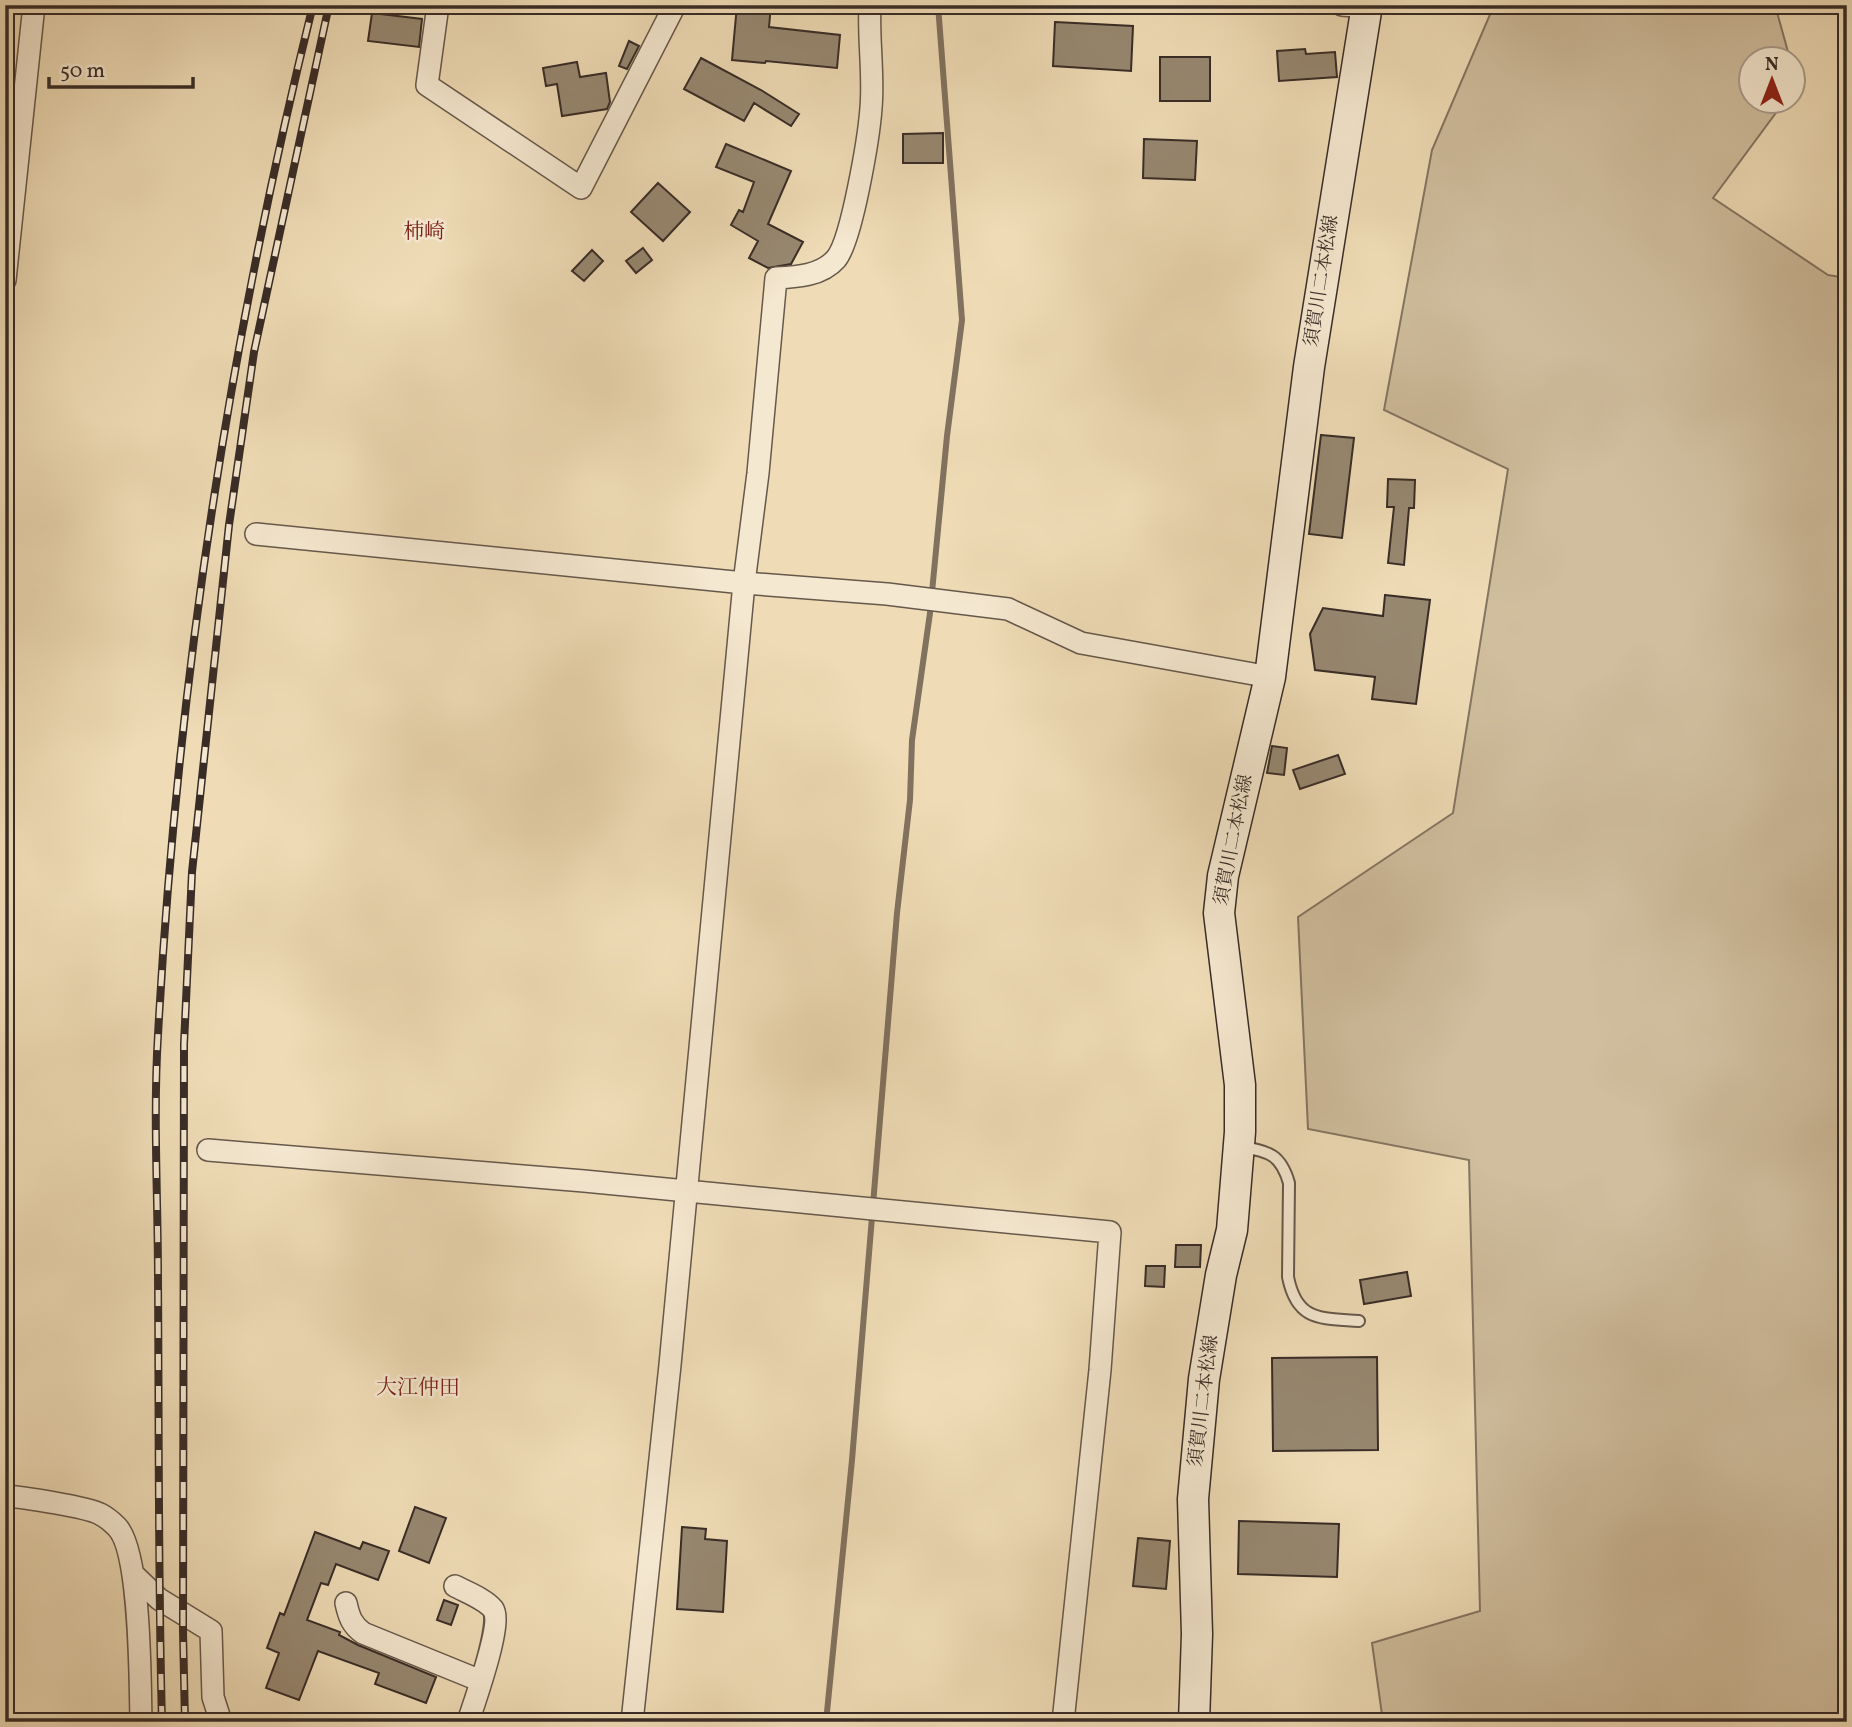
<svg xmlns="http://www.w3.org/2000/svg" width="1852" height="1727" font-family="Vollkorn,'Noto Serif JP',serif">
	<style>
		.green { fill: #d0be9e; stroke: #847562; stroke-width: 2 }
		.lines { fill: none; stroke-linecap: round; stroke-linejoin: round }
		.stream { stroke: #81725f; stroke-width: 6 }
		.building { fill: #978871; stroke: #382c27; stroke-width: 2 }
		.service-casing { stroke: #66584b; stroke-width: 14 }
		.minor-casing { stroke: #66584b; stroke-width: 24 }
		.secondary-casing { stroke: #382c27; stroke-width: 33 }
		.service { stroke: #f5e8d0; stroke-width: 10 }
		.minor { stroke: #f5e8d0; stroke-width: 21 }
		.secondary { stroke: #f5e8d0; stroke-width: 30 }
		.rail-casing { stroke: #382c27; stroke-width: 8 }
		.rail { stroke: #f5e8d0; stroke-width: 5; stroke-dasharray: 16; stroke-linecap: butt }
		.labels { text-anchor: middle; dominant-baseline: central; stroke-width: 5; stroke-linejoin: round; paint-order: stroke }
		.street-label { font-size: 19px; fill: #382c27; stroke: #f5e8d0 }
		.neighbourhood-label { font-size: 21px; fill: #7a1f14; stroke: #f5e8d0 }
	</style>
	<rect width="100%" height="100%" fill="#efdcb6"/>
	<filter id="stains"><feTurbulence type="fractalNoise" baseFrequency=".00286" numOctaves="4"/><feColorMatrix values="0 0 0 0 .2 0 0 0 0 .09 0 0 0 0 .02 0 0 0 .5 -.17"/></filter>
	<radialGradient id="worn" r=".72"><stop offset=".6" stop-color="#630" stop-opacity="0"/><stop offset="1" stop-color="#630" stop-opacity=".3"/></radialGradient>
	<!-- green -->
	<path class="green" d="M1494,5H1775L1790,59L1750,60V102H1784L1713,198L1828,275L1847,278V1722H1383L1372,1643L1480,1611L1469,1160L1308,1129L1298,917L1453,813L1508,469L1384,410L1432,150Z"/>
	<g class="lines">
		<!-- stream -->
		<path class="stream" d="M826,1722L852,1460L897,913L910,800L912,740L930,613L947,436L962,320L938,5"/>
	</g>
	<!-- building -->
	<path class="building" d="M737,5H771L769,27L840,35L837,68L766,61L765,63L732,60Z
		M372,13L422,19L419,47L368,41Z
		M1055,22L1133,26L1131,71L1053,66Z
		M629,41L639,46L627,69L619,66Z
		M1305,49L1306,54L1335,52L1337,77L1279,81L1277,51Z
		M1160,57H1210V101H1160Z
		M701,58L761,90L799,114L791,126L754,103L744,121L684,89Z
		M577,62L580,77L606,73L610,102L607,109L562,116L557,84L546,86L543,68Z
		M943,133V163H903V134Z
		M1144,139L1197,141L1195,180L1143,178Z
		M726,144L791,171L768,224L803,242L791,264L768,268L749,258L758,241L731,225L739,210L743,212L754,182L716,167Z
		M658,183L690,212L663,241L631,212Z
		M643,248L652,260L636,273L626,261Z
		M592,250L603,261L584,281L572,271Z
		M1321,435L1354,438L1342,538L1309,534Z
		M1388,479L1415,480L1414,508H1409L1404,565L1388,563L1394,507H1387Z
		M1385,595L1430,600L1416,704L1372,699L1375,677L1315,670L1310,634L1323,608L1383,616Z
		M1272,746L1287,748L1284,775L1267,773Z
		M1338,755L1345,774L1300,789L1293,770Z
		M1176,1245H1201L1200,1267H1175Z
		M1146,1266H1165L1164,1287L1145,1286Z
		M1407,1272L1411,1296L1364,1304L1360,1280Z
		M1377,1357L1378,1450L1273,1451L1272,1358Z
		M415,1507L446,1518L429,1563L399,1551Z
		M1239,1521L1339,1524L1337,1577L1238,1574Z
		M682,1527L706,1529L705,1539L727,1541L723,1612L677,1609Z
		M315,1532L360,1549L363,1542L389,1551L378,1580L336,1564L328,1585L321,1583L307,1620L340,1632L339,1635L358,1645L436,1677L426,1703L375,1684L379,1673L318,1651L299,1700L266,1688L279,1653L267,1648L280,1613L284,1615Z
		M1138,1538L1170,1541L1166,1589L1133,1586Z
		M444,1600L458,1605L451,1625L437,1620Z"/>
	<g class="lines">
		<!-- service casing -->
		<g class="service-casing">
			<path id="service" d="M1242,1147C1269,1151 1281,1155 1289,1183L1288,1277C1297,1322 1321,1318 1359,1321"/>
		</g>
		<!-- minor casing -->
		<g class="minor-casing">
			<path id="minor" d="M438,5L427,85L581,188L675,5
				M1342,5L1367,7
				M5,280L34,5
				M256,534L744,583L887,594L1008,609L1081,643L1270,677
				M208,1150L584,1181L1110,1232L1100,1370L1063,1722
				M5,1496C22,1497 87,1507 100,1514C106,1517 112,1522 117,1527C141,1552 140,1683 141,1722
				M134,1575L159,1599L211,1631L213,1697L221,1722
				M455,1586C466,1592 485,1599 493,1609C503,1623 474,1703 468,1722
				M346,1603C349,1617 352,1625 363,1633L481,1681
				M632,1722L670,1365L744,583L758,473L776,278C796,277 821,276 836,259C852,240 869,136 871,108C874,74 868,39 870,5"/>
		</g>
		<!-- secondary casing -->
		<g class="secondary-casing">
			<path id="secondary" d="M1194,1722L1197,1634L1193,1499L1204,1379L1221,1275L1232,1230L1240,1132V1085L1219,913L1223,876L1270,677L1309,367L1367,5"/>
		</g>
		<!-- service -->
		<use href="#service" class="service"/>
		<!-- minor -->
		<use href="#minor" class="minor"/>
		<!-- secondary -->
		<use href="#secondary" class="secondary"/>
		<!-- rail casing -->
		<g class="rail-casing">
			<path id="rail" d="M162,1722C158,1574 159,1426 158,1278C158,1198 153,1115 158,1035C177,687 229,343 313,5
				M185,1722L183,1631L184,1044L192,872L229,525L254,352L329,5"/>
		</g>
		<!-- rail -->
		<use href="#rail" class="rail"/>
	</g>
	<g class="labels">
		<!-- street labels -->
		<g class="street-label">
			<text transform="translate(1322 281) rotate(-81)">須賀川二本松線</text>
			<text transform="translate(1234 840) rotate(-79)">須賀川二本松線</text>
			<text transform="translate(1204 1401) rotate(-83)">須賀川二本松線</text>
		</g>
		<!-- neighbourhood labels -->
		<g class="neighbourhood-label">
			<text x="424" y="232">柿崎</text>
			<text x="418" y="1388">大江仲田</text>
		</g>
	</g>
	<!-- margin -->
	<rect width="1852" height="1727" fill="none" stroke="#efdcb6" stroke-width="28"/>
	<rect x="7" y="7" width="1838" height="1713" fill="none" stroke="#382c27" stroke-width="3.5"/>
	<rect x="14" y="14" width="1824" height="1699" fill="none" stroke="#382c27" stroke-width="2"/>
	<!-- north arrow -->
	<g transform="translate(1772 80)"><circle r="33" fill="#f5e8d0" stroke="#a99d8c" stroke-width="2"/>
	<path d="M0-5L12 26L0 18L-12 26Z" fill="#8f2418"/>
	<text y="-10" font-size="19" font-weight="bold" text-anchor="middle" fill="#382c27">N</text>
	</g>
	<!-- scale -->
	<path d="M49 77v10h144v-10" fill="none" stroke="#382c27" stroke-width="3.5"/>
	<text x="60" y="77" font-size="21" fill="#382c27" stroke="#f5e8d0" stroke-width="5" paint-order="stroke">50 m</text>
	<rect width="100%" height="100%" filter="url(#stains)"/>
	<rect width="100%" height="100%" fill="url(#worn)"/>
</svg>
